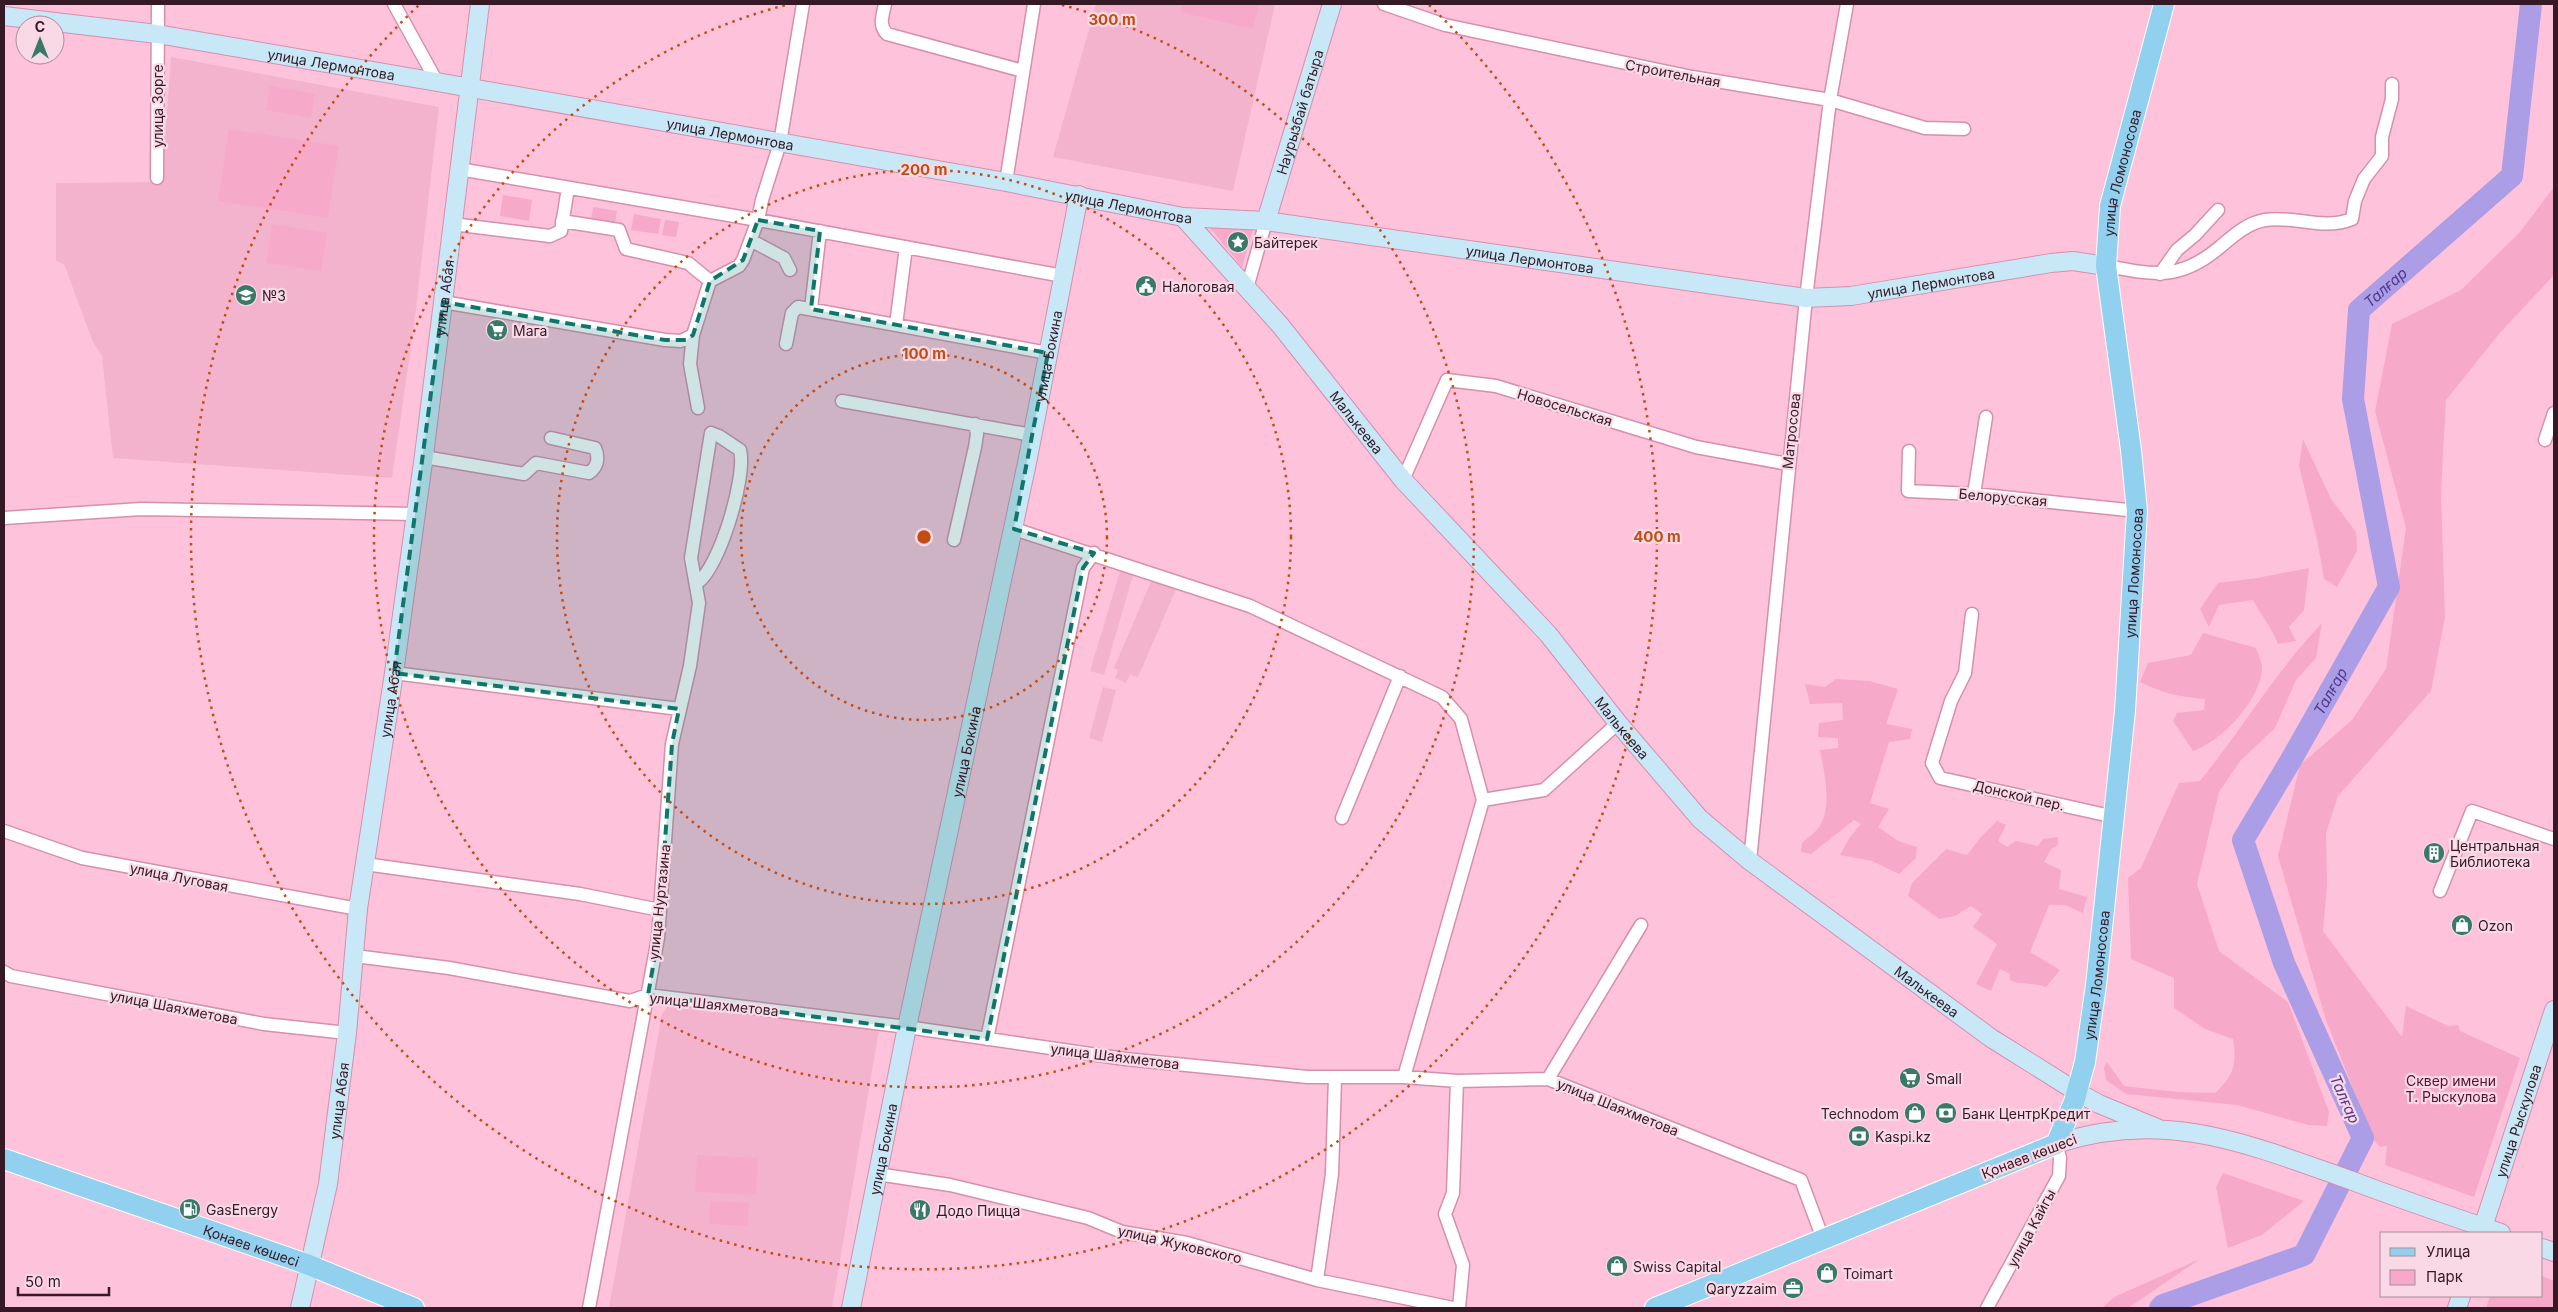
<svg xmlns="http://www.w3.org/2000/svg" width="2558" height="1312" font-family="Inter,sans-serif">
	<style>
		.built { fill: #f3b3cd }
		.green { fill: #f7a9ca }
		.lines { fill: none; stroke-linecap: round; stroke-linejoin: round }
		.river { stroke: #ab9de6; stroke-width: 22 }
		.street-casing { stroke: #d68fad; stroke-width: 15 }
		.secondary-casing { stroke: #d68fad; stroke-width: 20 }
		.primary-casing { stroke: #fff; stroke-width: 22 }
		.street { stroke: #fff; stroke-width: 12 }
		.secondary { stroke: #c8e8f7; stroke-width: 18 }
		.primary { stroke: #91d0ee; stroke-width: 20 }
		.marked { fill: #0f766e; fill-opacity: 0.2; stroke: #0f766e; stroke-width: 4; stroke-dasharray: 10 6; stroke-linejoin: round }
		.ring { fill: none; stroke: #c44c11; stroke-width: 2.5; stroke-dasharray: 2.5 5 }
		.labels { text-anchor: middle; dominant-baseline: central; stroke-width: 4.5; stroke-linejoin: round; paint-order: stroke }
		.street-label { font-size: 14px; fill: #351a26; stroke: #f8d9e5 }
		.poi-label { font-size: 14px; fill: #351a26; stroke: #f8d9e5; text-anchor: start }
		.park-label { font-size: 14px; fill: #561036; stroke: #f8d9e5 }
		.water-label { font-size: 15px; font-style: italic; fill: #50388d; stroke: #f8d9e5 }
		.centre { fill: #c44c11; stroke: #f8d9e5; stroke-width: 2.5 }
		.ring-label { font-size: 15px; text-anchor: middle; font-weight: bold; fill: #c44c11; stroke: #f8d9e5; stroke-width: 4.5; stroke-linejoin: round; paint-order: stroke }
	</style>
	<rect width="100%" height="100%" fill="#fec2db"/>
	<!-- built -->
	<path class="built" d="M1096,4H1275L1233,191L1053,157Z
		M171,57L439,107L414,326L392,478L113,458L102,356L93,342L64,264L56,261V183L162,182Z
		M1121,568L1134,572L1104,675L1090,671Z
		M1153,577L1177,587L1138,677L1130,674L1126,683L1115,678L1118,670L1114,668Z
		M1103,687L1116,690L1102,742L1089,738Z
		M670,1003L879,1029L832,1308H609L662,1014Z"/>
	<!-- green -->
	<path class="green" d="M1182,4H1259L1253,29L1180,12Z
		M270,86L315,94L311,118L266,110Z
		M229,129L339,146L328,218L218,201Z
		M2554,187V275L2499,334L2446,400L2441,492L2445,617L2431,691L2338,796L2326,833L2327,885L2323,931L2402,1037L2406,1006L2448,1026L2458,1025L2460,1031L2520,1058L2474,1197L2385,1165L2387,1146L2380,1147L2373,1139L2326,1020L2278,856L2300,765L2352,720L2386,669L2406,528L2375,411L2392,324L2461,290L2520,232Z
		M503,195L532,200L529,221L500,216Z
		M593,207L617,211L615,223L591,219Z
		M634,214L661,219L658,234L631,230Z
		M665,220L679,222L676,237L662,235Z
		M272,224L327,233L321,271L266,263Z
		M1207,224L1253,229L1242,267Z
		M2303,439L2331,499L2356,532L2357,551L2337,587L2324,579L2317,539L2299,466Z
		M2309,568L2304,610L2289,627L2296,641L2278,644C2272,628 2261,615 2253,600L2219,605L2209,627L2200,609L2218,583L2257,578Z
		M2322,623L2316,658L2296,680L2275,728L2240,761L2219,792L2197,884L2219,951L2288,1002L2329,1112L2327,1126L2308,1125L2237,1105L2126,1094L2106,1080L2104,1068L2107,1062L2124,1086L2178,1092L2215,1093C2234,1075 2237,1065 2233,1039L2205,1029L2174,1008V978L2131,959L2128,878L2141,868L2179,783L2200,781C2242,729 2276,671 2322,623Z
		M2203,633L2256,648C2258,653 2261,661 2262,666C2263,698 2221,742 2193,751L2173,721L2177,713L2204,710L2205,699C2180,697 2162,693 2140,682L2148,663L2191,655Z
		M1836,679L1869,681L1898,689L1886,724L1912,729L1910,739L1889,742L1870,803L1889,809L1878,827L1898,841L1917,847L1916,858L1899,874L1872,861L1840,855L1850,837L1861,824L1854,820L1811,854L1801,852L1802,843C1808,837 1818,831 1821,824C1832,802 1824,772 1820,750L1838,748V738L1818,737L1819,723L1843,720L1842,703L1810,704L1805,684L1825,687Z
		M1997,821L2006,825L1998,841L2007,847L2016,841L2038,846L2043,839L2058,837V845L2051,849L2044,862L2061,870L2059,889L2087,897L2083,913L2065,905H2049L2030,952L2060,970L2046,987C2035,982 2020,986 2010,980V974L2000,969L1991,991L1976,984L1997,944L1973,927L1982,914L1971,906L1955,916L1939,919L1908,896L1912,883L1946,849L1967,855L1981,837Z
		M697,1155L758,1158L756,1195L695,1192Z
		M2223,1173L2304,1201L2262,1235L2228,1248L2216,1187Z
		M710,1201L749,1203L748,1226L709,1224Z
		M2200,1259L2128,1308H2102L2114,1297Z
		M2542,1276L2554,1281V1308H2486L2490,1296H2542Z"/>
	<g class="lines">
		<!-- river -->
		<path class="river" id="s1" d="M2160,1308L2163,1305L2304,1255L2363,1138L2284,963L2243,840L2291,760L2389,587L2353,399L2359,310L2512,176L2531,4"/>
		<!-- street casing -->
		<g class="street-casing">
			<path id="street" d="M394,4L437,82
				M885,4C883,15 878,25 887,34L1023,71
				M1384,4L1445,25L1692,77L1830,100L1925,128L1964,129
				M459,169L758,220L762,200L780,143L803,4
				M157,178L158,4
				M1006,182L1034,4
				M562,221L619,230L626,249L688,263L710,281
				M452,224L550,236L561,231L568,188
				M752,241L784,258L790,270
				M2106,266C2154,275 2180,281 2220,247C2233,236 2247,223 2265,220C2294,215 2323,231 2352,219L2355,201L2364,179L2382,156V137L2392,99V84
				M2160,274L2177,250L2195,235L2218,210
				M1247,288L1266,221
				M443,302L665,340L681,341L693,335
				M811,309L820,231
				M896,325L906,247
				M786,344L792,313L798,307L1048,353
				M842,401L1032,435
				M698,408L690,364L693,335L710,281L739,266L743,260L758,220L1063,276
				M2545,440L2554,413
				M1909,451L1908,491L1974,494L2137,511
				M424,457L524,474L536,463L589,473C598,467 599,457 595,448L551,438
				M1403,480L1447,380L1496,386L1696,447L1788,464
				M1974,494L1986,417
				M4,518L141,509L416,514
				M1014,529L1250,606L1442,697L1461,719L1483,800
				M954,540L975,447L977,434L975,424
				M1972,614L1965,673L1951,701L1932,763L1940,778L2115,817
				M394,673L679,709
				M1342,818L1400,676
				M4,831L82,858L358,909
				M1750,861L1806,298L1830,100L1847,4
				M365,864L580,894L660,910
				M2440,891L2472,811L2554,839
				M355,956L449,968L630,1001L648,995L907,1027L1125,1059L1307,1077H1404L1457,1081L1548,1079L1801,1180L1823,1239
				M4,972L11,976L264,1024L347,1033
				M987,1039L1083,568L1094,553
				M1404,1077L1483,800L1544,790L1618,723
				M1548,1079L1641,925
				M1457,1081L1453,1193L1445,1214L1463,1265L1459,1308
				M877,1174L950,1185L1088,1218L1122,1232L1187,1243L1317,1280L1453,1308
				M1317,1280L1332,1174L1335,1078
				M589,1308L658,938L672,744L690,666L699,603L691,558L711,433L719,436L740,450C747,476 719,569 697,583
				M1987,1308L2059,1176L2060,1158L2056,1144"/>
		</g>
		<!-- secondary casing -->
		<g class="secondary-casing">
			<g id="secondary">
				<path id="s2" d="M4,16L157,34L437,82L1006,182L1183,217L1266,221L1806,298L1851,296L2051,263L2073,261L2106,266"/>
				<path id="s3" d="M1183,217L1280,325L1403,480L1548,634L1618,723L1700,819L1750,861L1991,1038L2077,1092L2099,1104L2157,1128"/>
				<path id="s4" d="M1266,221L1332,4"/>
				<path d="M2056,1144C2164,1108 2248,1144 2350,1180C2400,1199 2450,1216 2501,1233"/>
				<path id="s5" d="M2481,1233L2554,1010"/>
				<path d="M2542,1248L2554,1252"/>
				<path id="s6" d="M300,1308L328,1184L347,1033L358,909L394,673L424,455L480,4"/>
				<path id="s7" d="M851,1308L907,1027L1028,458L1079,195"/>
				<path d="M2457,1308L2461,1296"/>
			</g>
		</g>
		<!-- primary casing -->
		<g class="primary-casing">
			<g id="primary">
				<path id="s8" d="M4,1159L309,1265L414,1308"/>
				<path id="s9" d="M1655,1308L2056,1144L2074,1102L2085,1062L2096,985L2125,711L2137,511L2131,450L2106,266L2110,206L2164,4"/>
			</g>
		</g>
		<!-- street -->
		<use href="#street" class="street"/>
		<!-- secondary -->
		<use href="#secondary" class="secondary"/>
		<!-- primary -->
		<use href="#primary" class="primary"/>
	</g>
	<!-- marked area -->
	<path class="marked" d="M758,220L820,231L811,309L1048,353L1014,529L1094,553L1083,568L987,1039L648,995L658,938L672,744L679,709L394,673L443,302L665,340H686L693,335L710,281L743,260Z"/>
	<!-- distance rings -->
	<g class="ring">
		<circle cx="924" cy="537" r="183"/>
		<circle cx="924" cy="537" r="367"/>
		<path d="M1062 5A550 550 0 1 1 786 5"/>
		<path d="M1429 5A733 733 0 1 1 419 5"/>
	</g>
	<!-- icons -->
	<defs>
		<g id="sight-disc" transform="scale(1.125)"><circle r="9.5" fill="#3a7967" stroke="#f8d9e5"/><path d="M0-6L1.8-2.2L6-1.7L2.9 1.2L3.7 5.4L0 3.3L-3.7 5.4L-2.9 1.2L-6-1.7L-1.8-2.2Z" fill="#fff"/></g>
		<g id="civic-disc" transform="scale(1.125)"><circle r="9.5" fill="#3a7967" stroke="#f8d9e5"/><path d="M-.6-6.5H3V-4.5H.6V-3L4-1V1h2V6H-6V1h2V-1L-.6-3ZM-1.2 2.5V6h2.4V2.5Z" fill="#fff"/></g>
		<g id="school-disc" transform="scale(1.125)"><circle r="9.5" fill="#3a7967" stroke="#f8d9e5"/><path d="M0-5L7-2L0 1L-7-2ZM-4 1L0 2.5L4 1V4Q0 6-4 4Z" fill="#fff"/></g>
		<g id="supermarket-disc" transform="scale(1.125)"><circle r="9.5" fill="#3a7967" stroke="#f8d9e5"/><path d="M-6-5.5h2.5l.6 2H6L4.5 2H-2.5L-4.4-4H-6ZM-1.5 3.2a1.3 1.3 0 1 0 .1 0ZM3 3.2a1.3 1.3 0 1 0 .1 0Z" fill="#fff"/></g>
		<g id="building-disc" transform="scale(1.125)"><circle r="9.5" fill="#3a7967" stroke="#f8d9e5"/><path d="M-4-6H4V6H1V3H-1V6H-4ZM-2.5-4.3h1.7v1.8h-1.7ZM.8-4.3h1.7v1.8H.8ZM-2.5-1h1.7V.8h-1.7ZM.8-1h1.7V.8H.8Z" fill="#fff"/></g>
		<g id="shop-disc" transform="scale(1.125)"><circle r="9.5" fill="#3a7967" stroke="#f8d9e5"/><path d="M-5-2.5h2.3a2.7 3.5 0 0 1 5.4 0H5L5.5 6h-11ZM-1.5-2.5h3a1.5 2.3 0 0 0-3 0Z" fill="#fff"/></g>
		<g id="bank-disc" transform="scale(1.125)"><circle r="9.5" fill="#3a7967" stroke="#f8d9e5"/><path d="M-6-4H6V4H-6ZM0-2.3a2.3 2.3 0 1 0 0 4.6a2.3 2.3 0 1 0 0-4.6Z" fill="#fff"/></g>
		<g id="fuel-disc" transform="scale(1.125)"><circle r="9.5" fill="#3a7967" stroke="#f8d9e5"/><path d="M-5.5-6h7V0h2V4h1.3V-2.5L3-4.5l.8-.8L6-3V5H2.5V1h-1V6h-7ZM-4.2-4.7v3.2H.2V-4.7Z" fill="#fff"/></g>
		<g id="restaurant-disc" transform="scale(1.125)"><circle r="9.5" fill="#3a7967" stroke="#f8d9e5"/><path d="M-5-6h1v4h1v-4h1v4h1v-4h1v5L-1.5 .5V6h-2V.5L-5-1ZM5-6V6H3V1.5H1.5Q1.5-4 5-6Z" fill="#fff"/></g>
		<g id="office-disc" transform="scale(1.125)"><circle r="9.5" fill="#3a7967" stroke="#f8d9e5"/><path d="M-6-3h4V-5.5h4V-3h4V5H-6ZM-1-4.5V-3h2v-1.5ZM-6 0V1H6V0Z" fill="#fff"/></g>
	</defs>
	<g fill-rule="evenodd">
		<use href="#sight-disc" x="1238" y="242"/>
		<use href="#civic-disc" x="1146" y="286"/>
		<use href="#school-disc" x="246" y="295"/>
		<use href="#supermarket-disc" x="497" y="330"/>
		<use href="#building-disc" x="2434" y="853"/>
		<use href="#shop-disc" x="2462" y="925"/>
		<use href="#supermarket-disc" x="1910" y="1078"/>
		<use href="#shop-disc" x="1915" y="1113"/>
		<use href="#bank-disc" x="1946" y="1113"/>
		<use href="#bank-disc" x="1859" y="1136"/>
		<use href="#fuel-disc" x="190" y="1209"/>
		<use href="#restaurant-disc" x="920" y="1210"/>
		<use href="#shop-disc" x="1617" y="1266"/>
		<use href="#shop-disc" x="1827" y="1273"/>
		<use href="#office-disc" x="1793" y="1288"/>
	</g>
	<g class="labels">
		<!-- street labels -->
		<g class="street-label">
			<text stroke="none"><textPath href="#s2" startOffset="331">улица Лермонтова</textPath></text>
			<text transform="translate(1673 73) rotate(11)">Строительная</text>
			<text transform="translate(157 106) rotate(-90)">улица Зорге</text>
			<text stroke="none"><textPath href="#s4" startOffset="114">Наурызбай батыра</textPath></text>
			<text stroke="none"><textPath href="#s2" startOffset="736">улица Лермонтова</textPath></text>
			<text stroke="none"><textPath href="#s9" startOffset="1416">улица Ломоносова</textPath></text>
			<text stroke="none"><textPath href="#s2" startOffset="1141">улица Лермонтова</textPath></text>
			<text stroke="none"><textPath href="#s2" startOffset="1546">улица Лермонтова</textPath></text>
			<text stroke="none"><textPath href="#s2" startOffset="1951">улица Лермонтова</textPath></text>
			<text stroke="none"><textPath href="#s6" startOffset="1021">улица Абая</textPath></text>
			<text stroke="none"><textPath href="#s7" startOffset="972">улица Бокина</textPath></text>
			<text transform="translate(1565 407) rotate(17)">Новосельская</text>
			<text stroke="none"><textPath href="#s3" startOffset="269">Малькеева</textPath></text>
			<text transform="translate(1791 431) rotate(-84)">Матросова</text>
			<text transform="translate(2003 497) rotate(5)">Белорусская</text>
			<text stroke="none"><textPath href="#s9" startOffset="1012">улица Ломоносова</textPath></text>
			<text stroke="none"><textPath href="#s6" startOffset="616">улица Абая</textPath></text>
			<text stroke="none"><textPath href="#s3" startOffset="674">Малькеева</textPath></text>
			<text stroke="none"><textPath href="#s7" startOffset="568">улица Бокина</textPath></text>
			<text transform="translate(2019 795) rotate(13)">Донской пер.</text>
			<text transform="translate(179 877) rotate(11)">улица Луговая</text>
			<text transform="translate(659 902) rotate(-84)">улица Нуртазина</text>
			<text stroke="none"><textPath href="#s9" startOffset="608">улица Ломоносова</textPath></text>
			<text stroke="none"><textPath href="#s3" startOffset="1079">Малькеева</textPath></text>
			<text transform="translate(714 1004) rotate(6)">улица Шаяхметова</text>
			<text transform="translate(174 1007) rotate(11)">улица Шаяхметова</text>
			<text transform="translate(1115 1056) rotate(7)">улица Шаяхметова</text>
			<text stroke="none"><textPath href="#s6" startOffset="211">улица Абая</textPath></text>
			<text transform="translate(1618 1107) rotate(22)">улица Шаяхметова</text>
			<text stroke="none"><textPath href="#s5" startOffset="118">улица Рыскулова</textPath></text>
			<text stroke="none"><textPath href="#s7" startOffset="162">улица Бокина</textPath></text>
			<text transform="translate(2029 1156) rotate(-21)">Қонаев көшесі</text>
			<text transform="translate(2031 1228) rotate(-62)">улица Кайгы</text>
			<text transform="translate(1180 1244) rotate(13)">улица Жуковского</text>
			<text stroke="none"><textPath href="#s8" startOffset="262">Қонаев көшесі</textPath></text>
		</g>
		<!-- poi labels -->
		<g class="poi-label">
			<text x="1254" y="242">Байтерек</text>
			<text x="1162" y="286">Налоговая</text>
			<text x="262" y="295">№3</text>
			<text x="513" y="330">Мага</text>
			<text x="2450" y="845">Центральная<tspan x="2450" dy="16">Библиотека</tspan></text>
			<text x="2478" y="925">Ozon</text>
			<text x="1926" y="1078">Small</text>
			<text x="1899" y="1113" text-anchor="end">Technodom</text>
			<text x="1962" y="1113">Банк ЦентрКредит</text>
			<text x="1875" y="1136">Kaspi.kz</text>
			<text x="206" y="1209">GasEnergy</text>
			<text x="936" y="1210">Додо Пицца</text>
			<text x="1633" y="1266">Swiss Capital</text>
			<text x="1843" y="1273">Toimart</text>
			<text x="1777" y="1288" text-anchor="end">Qaryzzaim</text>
		</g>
		<!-- park labels -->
		<g class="park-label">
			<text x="2451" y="1080">Сквер имени<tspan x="2451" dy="16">Т. Рыскулова</tspan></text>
		</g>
		<!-- water labels -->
		<g class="water-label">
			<text stroke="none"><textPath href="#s1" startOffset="1214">Талғар</textPath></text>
			<text stroke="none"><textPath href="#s1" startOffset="779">Талғар</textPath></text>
			<text transform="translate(2345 1099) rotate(66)">Талғар</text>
		</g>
	</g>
	<circle cx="924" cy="537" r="8" class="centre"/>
	<g class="ring-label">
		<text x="1112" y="25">300 m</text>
		<text x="924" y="175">200 m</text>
		<text x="924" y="359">100 m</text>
		<text x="1657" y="542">400 m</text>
	</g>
	<!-- border -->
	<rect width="2558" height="1312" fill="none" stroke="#351a26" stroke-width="10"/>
	<!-- legend -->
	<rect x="2380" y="1232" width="162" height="65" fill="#f8d9e5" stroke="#aa8d99"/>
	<rect x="2390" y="1248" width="25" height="8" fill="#91d0ee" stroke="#aa8d99"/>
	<text x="2426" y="1257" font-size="15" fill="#351a26">Улица</text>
	<rect x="2390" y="1270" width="25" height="15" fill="#f7a9ca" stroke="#aa8d99"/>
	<text x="2426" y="1282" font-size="15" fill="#351a26">Парк</text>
	<!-- north arrow -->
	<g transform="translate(40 40)"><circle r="24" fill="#f8d9e5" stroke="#aa8d99"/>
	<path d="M0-4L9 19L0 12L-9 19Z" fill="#3a7967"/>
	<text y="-8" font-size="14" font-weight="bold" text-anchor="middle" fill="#351a26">С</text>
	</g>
	<!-- scale -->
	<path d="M18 1287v8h91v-8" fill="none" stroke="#351a26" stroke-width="2.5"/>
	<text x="25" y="1287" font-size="15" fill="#351a26" stroke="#f8d9e5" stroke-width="4" paint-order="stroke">50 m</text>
</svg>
